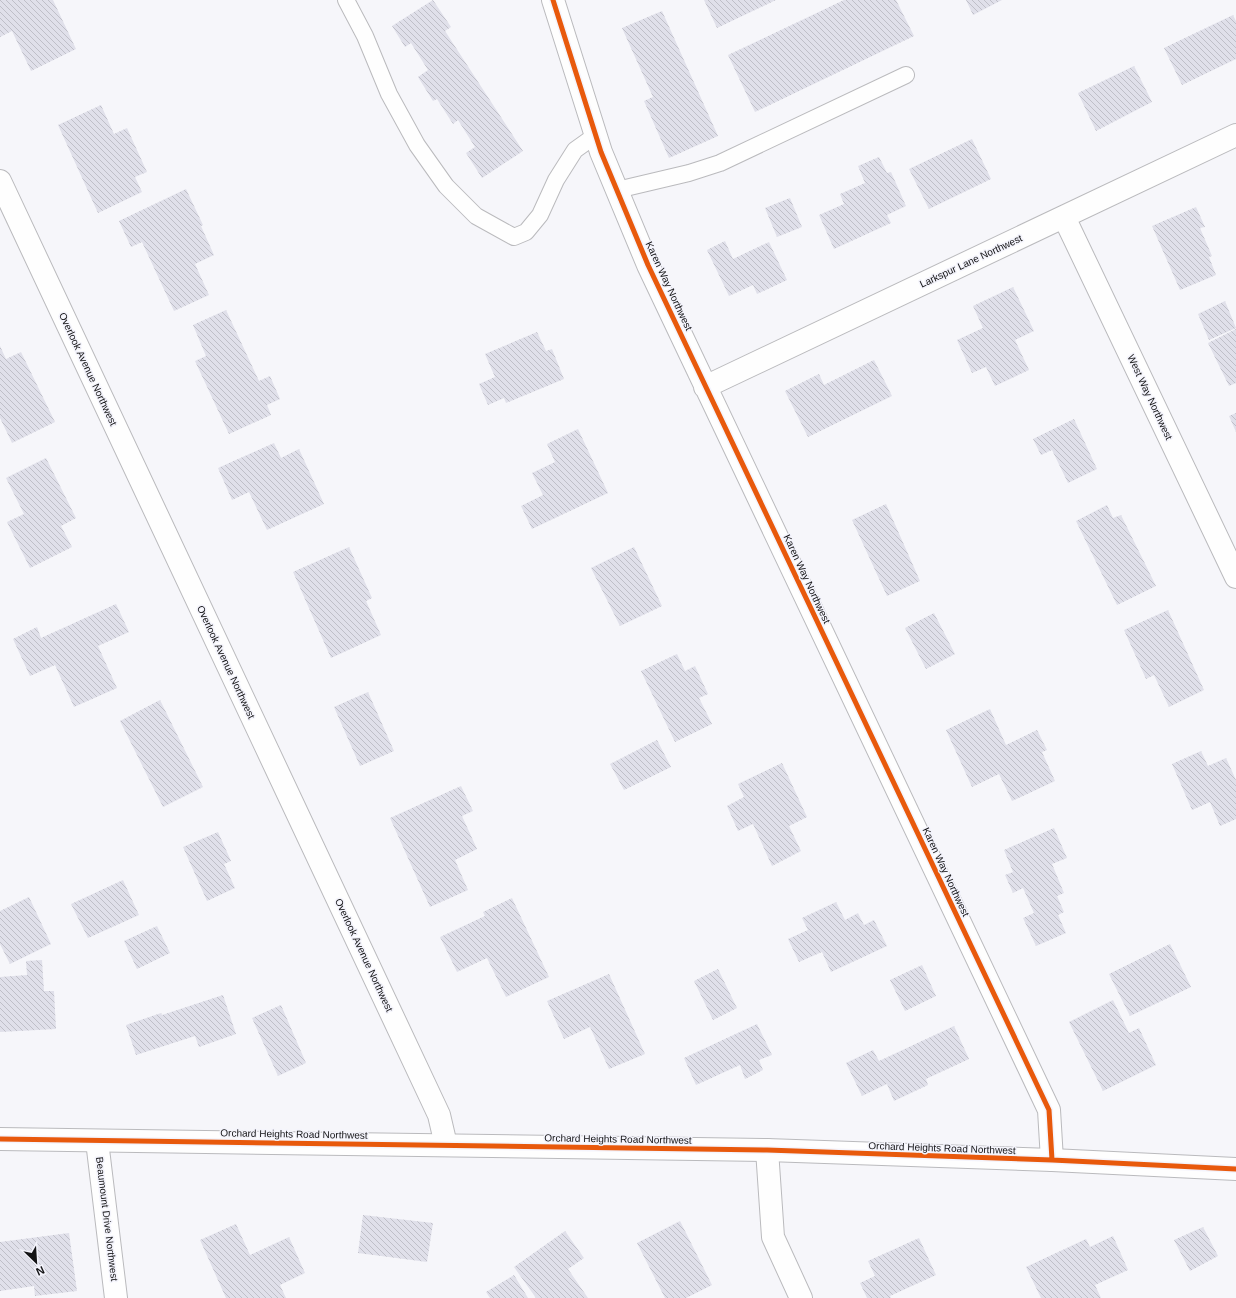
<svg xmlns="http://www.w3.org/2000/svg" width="1236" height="1298" font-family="Helvetica,sans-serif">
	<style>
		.building { fill: url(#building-back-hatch) }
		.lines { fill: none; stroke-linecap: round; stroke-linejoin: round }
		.service-casing { stroke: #bababd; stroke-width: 18 }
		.minor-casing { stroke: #bababd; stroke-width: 24 }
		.secondary-casing { stroke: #bababd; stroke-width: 24 }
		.service { stroke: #fefefe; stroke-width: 16 }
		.minor { stroke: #fefefe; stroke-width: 22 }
		.secondary { stroke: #fefefe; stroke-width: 22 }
		.cycleway-casing { stroke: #f4f4fc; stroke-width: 8 }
		.cycleway { stroke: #e8590c; stroke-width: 5 }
		.labels { text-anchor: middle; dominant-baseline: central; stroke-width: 3; stroke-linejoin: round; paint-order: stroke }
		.street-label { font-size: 10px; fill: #141416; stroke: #f4f4fc }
	</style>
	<defs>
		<pattern id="building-back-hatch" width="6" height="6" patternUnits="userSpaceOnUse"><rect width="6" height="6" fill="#e0e0ea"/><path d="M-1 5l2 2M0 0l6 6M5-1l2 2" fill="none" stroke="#bfbfc8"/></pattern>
	</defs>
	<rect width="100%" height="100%" fill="#f6f6fa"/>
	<!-- building -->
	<path class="building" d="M0,0H53L76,49L31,71L12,31L0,37Z
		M433,0L451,27L445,31L523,151L482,178L466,153L475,147L458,120L453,124L437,99L433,101L418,77L428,70L411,43L405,47L392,26Z
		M704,0H776L717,28Z
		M844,0H896L914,36L755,112L728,55Z
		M966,0H1002L973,15Z
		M662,11L718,136L669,158L644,101L653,97L622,28Z
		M1233,15L1236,21V59L1182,85L1164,48Z
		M1134,66L1152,102L1096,131L1078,93Z
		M101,105L114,134L127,128L147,172L135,177L142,192L98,213L58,125Z
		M972,139L991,179L929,209L909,169Z
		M879,157L887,173L891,172L906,206L887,215L891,223L834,249L819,215L844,204L840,194L865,183L858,166Z
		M186,189L203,225L201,226L214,255L195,264L209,295L174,311L142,242L131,247L119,221Z
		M790,198L802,227L777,237L765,208Z
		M1196,207L1205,227L1200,228L1212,256L1209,257L1216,275L1180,290L1152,226Z
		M725,241L733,259L769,242L787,280L757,294L753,285L729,296L707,250Z
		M1013,287L1034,331L1015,340L1029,370L995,386L986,367L972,373L957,340L983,328L973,306Z
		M1225,301L1236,328L1209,340L1198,314Z
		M226,310L259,381L270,376L280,399L267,405L271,415L229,434L195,361L206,356L193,325Z
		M1236,329V383L1229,386L1208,343Z
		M537,332L546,351L552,349L564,379L506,403L504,398L488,405L479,384L495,377L485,354Z
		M0,346L6,359L21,352L55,422L12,443L0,418Z
		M874,360L892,396L808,437L785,391L819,374L824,385Z
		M1236,413V432L1229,416Z
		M1074,419L1097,469L1068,483L1052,450L1041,455L1033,439Z
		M578,429L608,493L532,529L521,506L543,495L532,473L555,462L547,444Z
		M274,443L281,458L299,449L324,504L267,530L249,492L232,500L218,468Z
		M46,458L76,518L61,526L72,547L30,568L7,522L24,514L6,478Z
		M886,504L920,581L887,596L852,520Z
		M1107,505L1113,518L1121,515L1156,586L1117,605L1076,521Z
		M349,547L372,598L366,601L381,635L331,658L293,572Z
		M634,547L662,606L620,626L591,568Z
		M116,604L129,632L98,646L117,688L74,707L55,665L30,676L13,639L37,627L41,638Z
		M1168,610L1204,690L1169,707L1154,675L1146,679L1124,630Z
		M934,613L955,654L926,669L905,628Z
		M677,654L685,671L695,666L708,694L699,698L712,724L675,742L641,671Z
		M368,692L394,751L360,766L334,707Z
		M160,700L203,787L163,807L120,721Z
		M990,709L1006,745L1037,730L1047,750L1042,752L1055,781L1012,801L999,774L972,787L946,730Z
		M657,740L671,767L624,790L610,764Z
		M1201,751L1208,766L1226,758L1236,780V819L1220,826L1210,802L1192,810L1172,764Z
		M782,763L807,817L789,826L801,851L772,866L753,824L738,831L727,806L744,797L738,784Z
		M461,786L473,811L462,816L477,849L455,860L468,890L430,907L390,818Z
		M1054,828L1067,858L1052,864L1064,893L1057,896L1064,912L1058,915L1066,933L1036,946L1023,918L1034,913L1023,888L1013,893L1005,875L1013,872L1004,850Z
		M218,832L231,861L224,864L235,888L207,901L183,847Z
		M123,880L139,915L88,938L71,904Z
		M29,897L51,944L10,964L0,944V911Z
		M512,898L549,977L506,997L487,958L457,972L440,937L485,916L483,912Z
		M836,902L845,920L858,913L864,925L874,920L887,946L831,972L822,952L799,962L788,939L808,930L802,918Z
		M157,926L170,953L137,969L124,941Z
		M1170,944L1191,987L1130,1016L1109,974Z
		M42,960L44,991H54L56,1029L0,1032V977L27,975L26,961Z
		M922,965L936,996L905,1011L890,980Z
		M718,969L737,1008L713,1020L694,981Z
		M609,974L645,1054L609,1069L590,1027L564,1039L547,1001Z
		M223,995L236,1034L199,1047L195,1036L136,1055L126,1025L161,1013L162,1015Z
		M1113,1000L1129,1033L1139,1028L1156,1065L1103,1091L1069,1022Z
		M281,1005L306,1063L278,1076L252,1018Z
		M757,1024L772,1055L759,1060L763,1070L745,1079L740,1065L696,1085L684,1058Z
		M954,1026L969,1059L926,1079L928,1085L894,1101L887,1084L862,1096L846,1063L873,1050L879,1061Z
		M363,1215L433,1223L427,1262L358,1253Z
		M680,1221L712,1285L686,1298H665L637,1243Z
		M236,1224L250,1255L289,1237L305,1273L280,1285L286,1298H226L200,1240Z
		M1203,1227L1218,1256L1190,1271L1174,1240Z
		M565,1231L584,1258L568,1269L588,1298H536L514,1267Z
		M69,1233L77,1291L35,1296L34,1286L0,1291V1242Z
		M1113,1236L1128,1270L1095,1285L1101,1298H1041L1026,1267L1086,1239L1090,1247Z
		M919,1238L936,1275L890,1296L891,1298H867L860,1283L875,1276L868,1261Z
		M514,1275L528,1298H490L486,1292Z"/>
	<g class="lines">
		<!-- service casing -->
		<g class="service-casing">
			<path id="service" d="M346,0L365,36L389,94L417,145L446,186L476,216L514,237L526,232L540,215L556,180L575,150L596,135
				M617,190L689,173L720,163L906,75"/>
		</g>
		<!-- minor casing -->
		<g class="minor-casing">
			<path id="minor" d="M553,0L601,152L648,265L1049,1110L1052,1160
				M0,181L439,1115L446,1145
				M1064,217L1236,577
				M705,387L1236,135
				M97,1141L116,1298
				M767,1150L773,1237L801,1298"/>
		</g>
		<!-- secondary casing -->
		<g class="secondary-casing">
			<path id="secondary" d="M0,1139L767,1150L1052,1160L1236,1169"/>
		</g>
		<!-- service -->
		<use href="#service" class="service"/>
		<!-- minor -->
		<use href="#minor" class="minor"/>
		<!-- secondary -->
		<use href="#secondary" class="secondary"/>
		<!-- cycleway casing -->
		<g class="cycleway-casing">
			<path id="cycleway" d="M553,0L601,152L648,265L1049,1110L1052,1160
				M0,1139L767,1150L1052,1160L1236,1169"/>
		</g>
		<!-- cycleway -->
		<use href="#cycleway" class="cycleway"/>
	</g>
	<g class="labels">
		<!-- street labels -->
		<g class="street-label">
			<text transform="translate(971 261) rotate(-25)">Larkspur Lane Northwest</text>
			<text transform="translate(669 286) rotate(65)">Karen Way Northwest</text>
			<text transform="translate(88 369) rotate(65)">Overlook Avenue Northwest</text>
			<text transform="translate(1150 397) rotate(65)">West Way Northwest</text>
			<text transform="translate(807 579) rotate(65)">Karen Way Northwest</text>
			<text transform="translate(226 662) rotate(65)">Overlook Avenue Northwest</text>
			<text transform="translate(946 872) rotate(65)">Karen Way Northwest</text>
			<text transform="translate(364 955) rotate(65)">Overlook Avenue Northwest</text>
			<text transform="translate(294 1134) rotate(1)">Orchard Heights Road Northwest</text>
			<text transform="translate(618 1139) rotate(1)">Orchard Heights Road Northwest</text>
			<text transform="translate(942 1148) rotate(2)">Orchard Heights Road Northwest</text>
			<text transform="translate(107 1219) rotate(83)">Beaumount Drive Northwest</text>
		</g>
	</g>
	<!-- north arrow -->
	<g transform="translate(36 1262) rotate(155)" stroke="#f4f4fc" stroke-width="3" paint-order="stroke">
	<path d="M0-3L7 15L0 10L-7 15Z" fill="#141416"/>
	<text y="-6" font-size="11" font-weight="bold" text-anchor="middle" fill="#141416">N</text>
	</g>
</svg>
